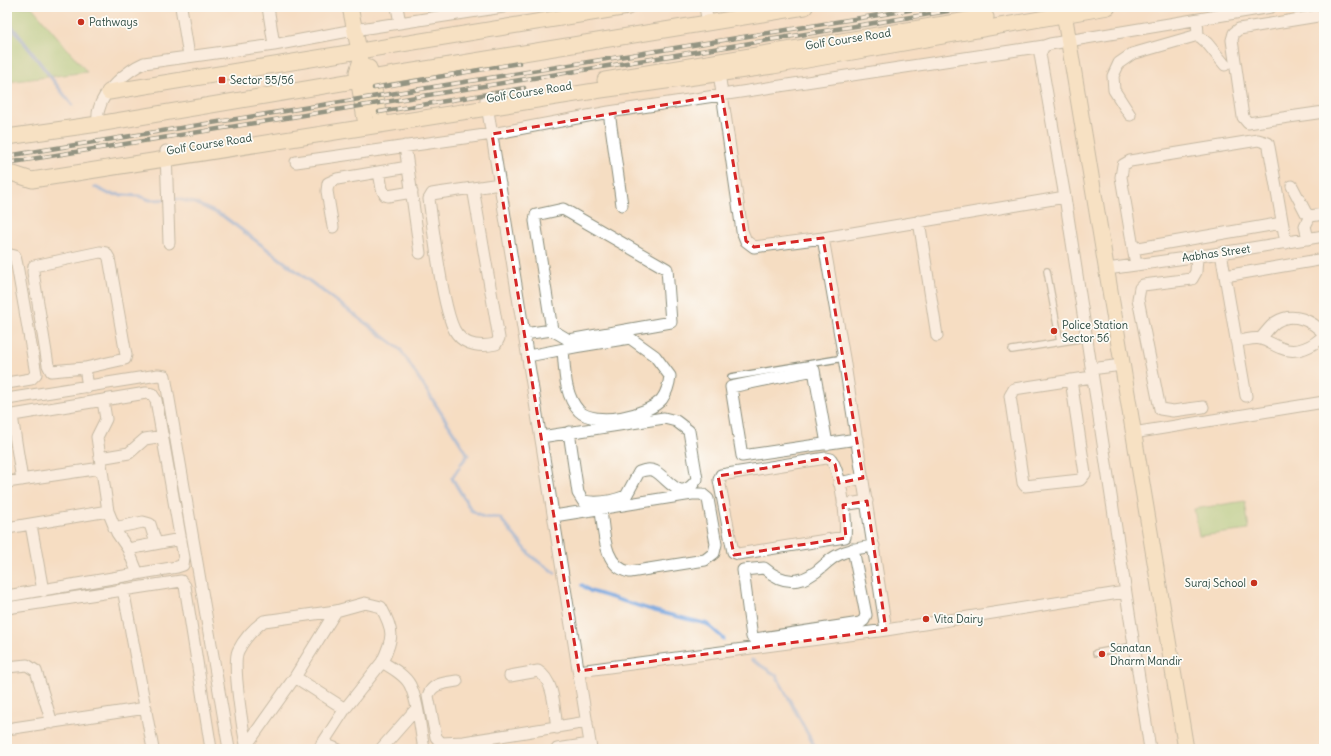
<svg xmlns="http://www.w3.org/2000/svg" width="1331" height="756" font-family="Delius,sans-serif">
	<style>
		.green { fill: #9dd182; stroke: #5e875b }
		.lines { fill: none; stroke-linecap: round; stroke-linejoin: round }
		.stream { stroke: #74a3dd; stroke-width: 3.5 }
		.lane-casing { stroke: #8a8d7b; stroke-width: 8 }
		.street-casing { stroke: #8a8d7b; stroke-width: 13 }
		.secondary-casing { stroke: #8a8d7b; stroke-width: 17 }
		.lane { stroke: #fff; stroke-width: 5.5 }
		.street { stroke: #fff; stroke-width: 11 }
		.secondary { stroke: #f9e7c3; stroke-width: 15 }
		.rail-casing { stroke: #1f3d34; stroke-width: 4.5 }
		.rail { stroke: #fdfcf7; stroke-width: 3; stroke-dasharray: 9; stroke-linecap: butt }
		.marked { fill: none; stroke: #d62828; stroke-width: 3; stroke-dasharray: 8 5; stroke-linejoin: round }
		.poi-dot { fill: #c8321e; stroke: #fdfcf7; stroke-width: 1.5 }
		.labels { text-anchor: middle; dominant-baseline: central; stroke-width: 3.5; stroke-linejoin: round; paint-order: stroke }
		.poi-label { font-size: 11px; fill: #1f3d34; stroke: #fdfcf7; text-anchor: start }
		.street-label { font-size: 11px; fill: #1f3d34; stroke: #fdfcf7 }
	</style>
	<rect width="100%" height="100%" fill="#fdfcf7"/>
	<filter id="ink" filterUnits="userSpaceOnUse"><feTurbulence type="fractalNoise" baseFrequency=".025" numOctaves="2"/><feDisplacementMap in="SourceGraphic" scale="8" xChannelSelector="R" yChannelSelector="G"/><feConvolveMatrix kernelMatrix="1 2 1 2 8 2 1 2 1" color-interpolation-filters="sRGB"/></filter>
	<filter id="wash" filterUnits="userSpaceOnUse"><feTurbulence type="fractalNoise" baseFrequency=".012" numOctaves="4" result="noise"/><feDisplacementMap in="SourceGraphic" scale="16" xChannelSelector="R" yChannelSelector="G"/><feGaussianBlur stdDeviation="0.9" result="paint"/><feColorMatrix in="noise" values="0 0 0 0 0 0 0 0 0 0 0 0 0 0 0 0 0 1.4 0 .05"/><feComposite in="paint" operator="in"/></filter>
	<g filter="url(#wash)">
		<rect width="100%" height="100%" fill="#f5ddc2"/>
		<!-- green -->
		<path class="green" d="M7,7H32L87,72L7,82Z
			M1245,501L1249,530L1199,536L1194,509Z"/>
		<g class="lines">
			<!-- stream -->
			<path class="stream" d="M7,20L72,105
				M95,187L109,194L139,196L150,200L177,199L195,203L223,216L400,349L468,455L461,464
				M459,468L452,478L471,510L483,517L500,518L532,557L555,573
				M582,585L590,591L655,611L707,624L724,639
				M752,660L776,675L816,749"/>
		</g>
	</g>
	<g filter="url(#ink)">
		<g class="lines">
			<!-- lane casing -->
			<g class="lane-casing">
				<path id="lane" d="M1047,271L1060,342
					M1012,350L1086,338
					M731,377L844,358
					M1096,653L1133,646"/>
			</g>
			<!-- street casing -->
			<g class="street-casing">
				<path id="street" d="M181,7L189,56
					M268,7L274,45
					M397,7L400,23
					M705,7L708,23
					M1324,15L1239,29L1234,33L1232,40L1243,117L1248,123L1324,112
					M1198,35L1207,43L1225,65
					M718,66L742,231L746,241L754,247L823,238L1065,197
					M486,99L591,749
					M609,112L622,205
					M1130,115L1114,90L1113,76L1119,63L1132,54L1198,35L1197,20
					M98,124C98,119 97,114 99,109C103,91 128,70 144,63L274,45L354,30L503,7
					M405,146L420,253
					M166,151L169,243
					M296,162L492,134L609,112L1044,46
					M379,172L382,189L385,195L388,196L412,192
					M1292,186L1306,213L1310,216
					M473,188L438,193L432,194L429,199C433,226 443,317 457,334C466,346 482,347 496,344L499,338L473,188L500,184
					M919,221L937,336
					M333,227L327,191L328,183L337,179L408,167
					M823,238L844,358L886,630
					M1308,239L1305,226L1310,216L1324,214
					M1133,249L1282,223
					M1221,253L1246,396
					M7,254L15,256L17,265L36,374L31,379L7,383
					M1197,256L1196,272L1192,279L1143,285L1140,288L1138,299L1160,409L1173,411L1203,407
					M1136,265L1121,177L1123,165L1130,161L1258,140L1268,143L1269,147L1286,243
					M1107,269L1221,253L1324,236
					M1225,276L1324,259
					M524,334L552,330L569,340L671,322L667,269L563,209L536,215L535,221L552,330
					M1260,339C1265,334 1270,326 1276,322C1293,311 1313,321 1324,334
					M1236,341C1244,341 1254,337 1261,339C1268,341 1275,346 1281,348C1296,355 1314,346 1324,335
					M528,356C562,349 596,343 630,338L655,356L670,376C669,385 667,392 662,399C648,416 595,427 579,411C564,395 565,370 563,350
					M85,368L125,359L126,355L109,258L106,253L100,252L34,266L33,272L48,365L51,371L85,368L88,387
					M1091,369L1122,365
					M1071,380L1085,474L1080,480L1025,486L1023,483L1010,396L1014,389L1092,377
					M7,399L158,375L165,376L229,749
					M103,401L106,419L97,437L108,511L117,533L128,549L138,574
					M7,416L146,393L152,394L156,400L184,558L183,565L177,567L7,596
					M12,416L22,480
					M1133,433L1324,402
					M541,437L664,418L676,421L689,431L697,479C680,504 670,480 655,471C650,469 644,470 639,472L626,496C613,501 597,504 583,501L578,493L569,432
					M827,444L814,370L731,387L742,456L857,439
					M100,458L129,453L145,439L163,436
					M826,458L831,459C841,474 847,519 845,537L738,554L733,552L719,480L721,475Z
					M7,482L101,468
					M839,483L863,478
					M843,505L867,501
					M554,516L692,494H702L708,499L716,544L714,553L705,560L630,572C603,567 604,531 601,510
					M31,525L43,591
					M7,528L108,511
					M114,528L143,522L150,524L156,543
					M128,549L181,539
					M853,549L866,615L864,620L860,623L755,639L752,637L743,570L764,568C779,581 796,586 814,573C822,568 829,559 838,555C849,549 861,548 874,546
					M123,589L153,749
					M7,608L181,581L185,586L211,749
					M7,667L27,665L36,671L52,723
					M579,671L886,630L1125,592
					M510,676L538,671C555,681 554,710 557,728
					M295,677L345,709
					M457,681C445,683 432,683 428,696L436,737L441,743L464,742L587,722
					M7,729L146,708
					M322,743L337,749
					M246,746L295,677L336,611
					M247,749C243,731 232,665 238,651C244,639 253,629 264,621L336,611L365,603L381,607C394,631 394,637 382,662C392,668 405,675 410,685C419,704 420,729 424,749
					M319,749L345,709L382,662
					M381,749L417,708
					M557,749L590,744
					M1150,749L1065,197L1040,54L1044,46L1050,44L1271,7"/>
			</g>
			<!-- secondary casing -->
			<g class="secondary-casing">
				<path id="secondary" d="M350,7L361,60L357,72L365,119
					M1063,7L1186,749
					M369,68L380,116
					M605,80L986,17
					M109,92L628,7
					M7,137L98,124L365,79L805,7
					M14,174L32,180L601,90L773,66L1108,7"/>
			</g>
			<!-- lane -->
			<use href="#lane" class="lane"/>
			<!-- street -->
			<use href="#street" class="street"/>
			<!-- secondary -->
			<use href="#secondary" class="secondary"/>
			<!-- rail casing -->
			<g class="rail-casing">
				<path id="rail" d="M374,88L519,63
					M379,112L524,88
					M7,156L928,7
					M7,163L973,7"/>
			</g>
			<!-- rail -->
			<use href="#rail" class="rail"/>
		</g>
	</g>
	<!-- marked area -->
	<path d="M0 0H1331V756H0ZM722,95L746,241L754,247L823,238L863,478L839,483L835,464L826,458L718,476L734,555L846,538L843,505L867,501L886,630L579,671L492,134Z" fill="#f5ddc2" fill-opacity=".55" fill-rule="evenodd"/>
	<path class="marked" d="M722,95L746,241L754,247L823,238L863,478L839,483L835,464L826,458L718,476L734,555L846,538L843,505L867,501L886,630L579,671L492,134Z"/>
	<!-- markers -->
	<g class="poi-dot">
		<circle cx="81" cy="22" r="4"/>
		<rect x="218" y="76" width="8" height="8" rx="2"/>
		<circle cx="1054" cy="331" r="4"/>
		<circle cx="1254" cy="583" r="4"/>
		<circle cx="926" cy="619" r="4"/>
		<circle cx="1102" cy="654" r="4"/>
	</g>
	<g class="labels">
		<!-- poi labels -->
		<g class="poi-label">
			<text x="89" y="22">Pathways</text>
			<text x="230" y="80">Sector 55/56</text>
			<text x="1062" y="325">Police Station<tspan x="1062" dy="13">Sector 56</tspan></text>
			<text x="1246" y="583" text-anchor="end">Suraj School</text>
			<text x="934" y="619">Vita Dairy</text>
			<text x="1110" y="648">Sanatan<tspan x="1110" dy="13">Dharm Mandir</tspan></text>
		</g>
		<!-- street labels -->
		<g class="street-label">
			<text transform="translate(848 39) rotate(-9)">Golf Course Road</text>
			<text transform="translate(529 92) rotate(-9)">Golf Course Road</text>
			<text transform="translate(209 144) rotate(-9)">Golf Course Road</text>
			<text transform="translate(1216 253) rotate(-8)">Aabhas Street</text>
		</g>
	</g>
	<!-- margin -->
	<rect width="1331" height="756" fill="none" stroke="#fdfcf7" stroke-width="24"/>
</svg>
